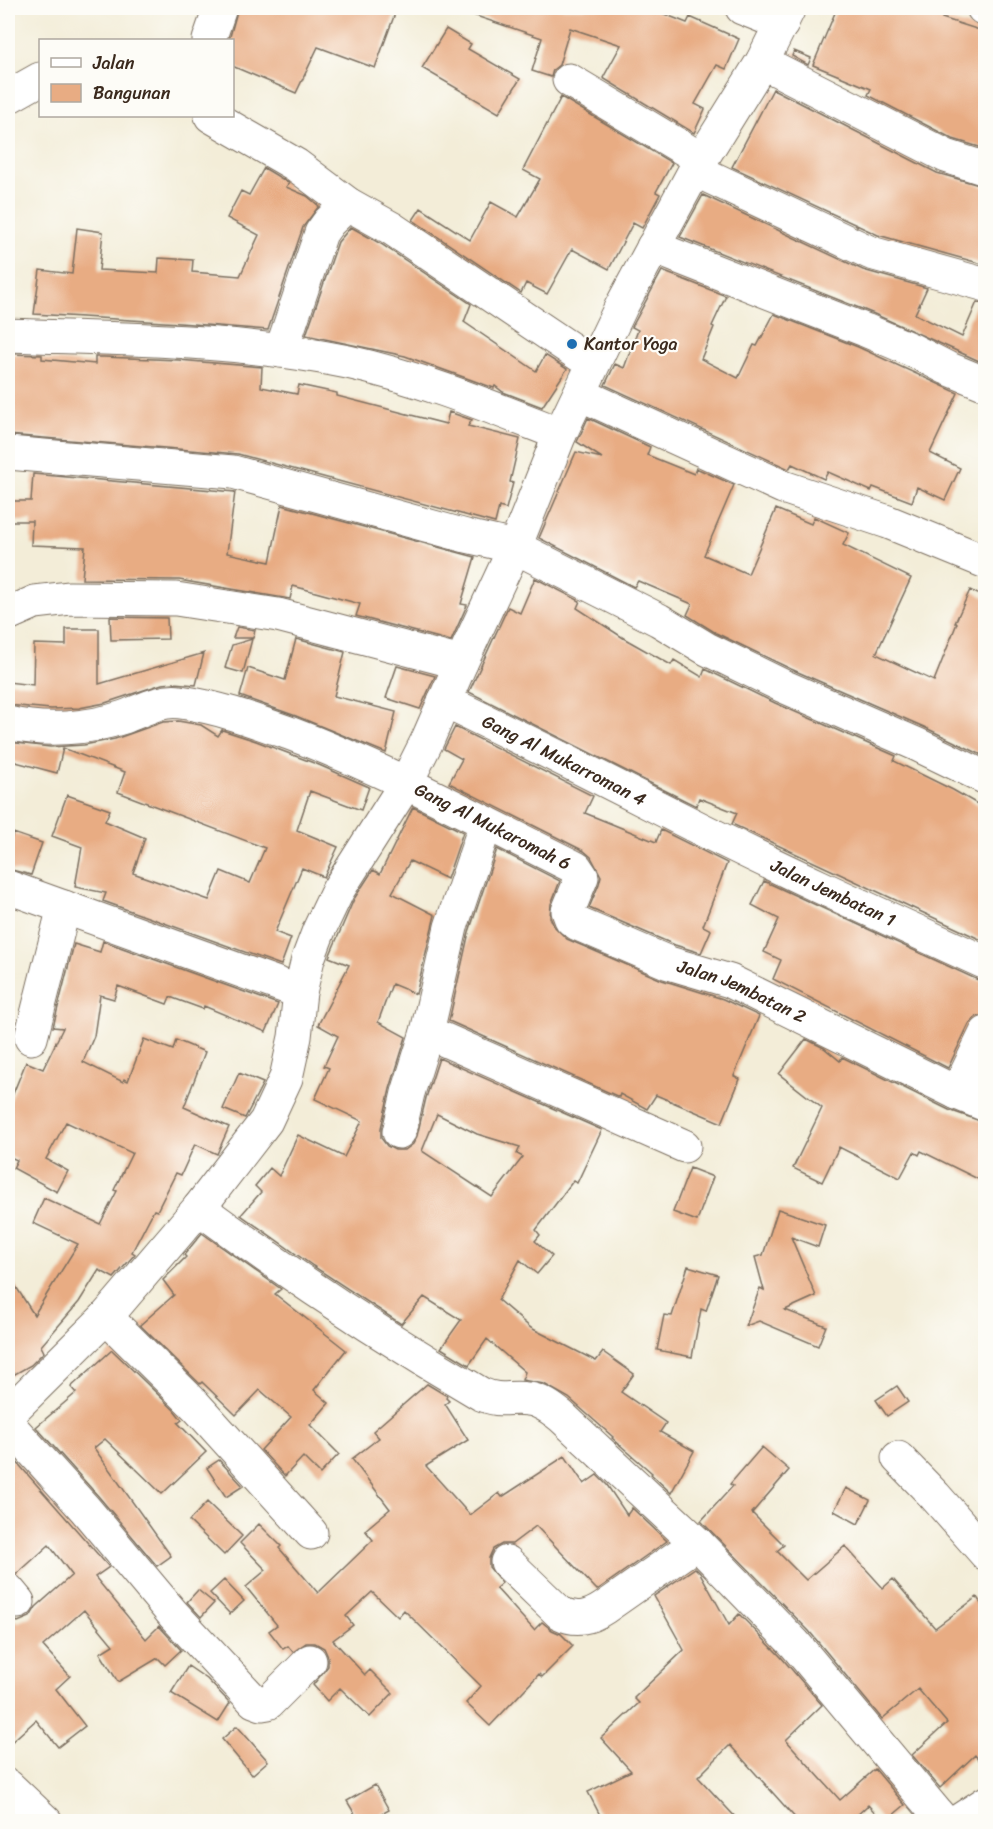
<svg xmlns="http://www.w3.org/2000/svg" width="993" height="1829" font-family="Sriracha,sans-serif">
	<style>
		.building { fill: #e8ac83; fill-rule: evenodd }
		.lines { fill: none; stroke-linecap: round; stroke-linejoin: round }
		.minor-casing { stroke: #7b6e5f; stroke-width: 35 }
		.minor { stroke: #fff; stroke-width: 33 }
		.poi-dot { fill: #1f6fb2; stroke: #fdfcf7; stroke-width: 2 }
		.labels { text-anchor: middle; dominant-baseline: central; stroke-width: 4.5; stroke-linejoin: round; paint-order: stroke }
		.poi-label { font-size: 18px; fill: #3b2a1e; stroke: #fdfcf7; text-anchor: start }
		.street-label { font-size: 18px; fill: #3b2a1e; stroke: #fdfcf7 }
	</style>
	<rect width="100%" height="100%" fill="#fdfcf7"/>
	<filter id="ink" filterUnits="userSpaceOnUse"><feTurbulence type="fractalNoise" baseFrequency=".0167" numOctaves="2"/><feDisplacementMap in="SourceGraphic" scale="12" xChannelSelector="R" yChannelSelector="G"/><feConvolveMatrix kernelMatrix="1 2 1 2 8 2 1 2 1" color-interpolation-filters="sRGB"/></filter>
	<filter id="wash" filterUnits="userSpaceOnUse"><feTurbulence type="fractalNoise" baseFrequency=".008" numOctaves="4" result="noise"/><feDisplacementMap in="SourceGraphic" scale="24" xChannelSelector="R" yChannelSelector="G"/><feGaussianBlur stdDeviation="1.35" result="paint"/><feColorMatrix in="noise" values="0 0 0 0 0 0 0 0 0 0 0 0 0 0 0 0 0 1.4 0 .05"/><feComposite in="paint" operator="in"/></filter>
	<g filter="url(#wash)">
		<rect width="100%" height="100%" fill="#f3edd8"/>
		<g id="blocks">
			<!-- building -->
			<path class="building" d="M238,8H397L375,68L318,47L296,93L232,66V40H229Z
				M462,8H649L687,23L690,17L739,39L726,69L717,65L695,104L705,109L694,133L603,78L621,45L570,28L559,65L553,70L551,77L532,71L542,38L461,11Z
				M837,8H946L942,18L986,32V149L953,139L868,95L871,89L813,65Z
				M446,29L471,44L468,49L520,79L499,113L422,68Z
				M794,51L811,58L808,65L792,56Z
				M773,89L937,173L986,187V265L878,235L732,167Z
				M561,97L672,163L656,192L660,194L642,228L633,223L609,269L572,249L547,294L526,283L521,293L413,220L421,208L470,240L491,202L518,217L540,179L523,170Z
				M264,168L289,183L286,187L307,196L319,206L303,227L268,330L180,323L34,314L40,270L72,274L77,228L103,232L99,270L158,273L159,258L193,260L192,272L240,276L259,235L227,218L241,191L249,195Z
				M703,195L863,270L927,288L915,314L962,337L977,302L986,303V364L872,313L680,237Z
				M351,227L381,244L471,304L464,322L536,371L545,355L567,369L542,407L503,392L495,386L494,388L405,356L306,335L338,242Z
				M662,271L726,296L712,326L714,327L701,359L738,378L754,345L757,346L774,314L858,347L958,393L930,453L960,468L945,500L917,487L912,502L873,487L871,491L828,472L824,479L792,464L789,469L605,385L615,364L624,368L638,330L632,327Z
				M8,354L42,355V359L95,364V357H103L178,360L262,367L261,387L297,394L299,385L337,393V396L446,424L449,412L472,420L468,426L520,439L510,482L513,483L506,509L499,507L495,523L238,454L8,435Z
				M588,418L650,447L647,455L694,474L696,468L734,485L704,555L748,574L776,509L811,524L814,517L849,533L843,545L911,578L876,654L934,681L957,623H955L970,590L986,598V757L924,727L791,669L716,633L687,615L692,604L638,581L634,587L539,538L576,452L602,458L577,442Z
				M33,474L235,492L227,553L270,562L282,505L475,557L461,604L467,605L451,641L356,616L360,604L293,586L290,599L179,580L82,579L85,547L31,545L32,521H8V501H31Z
				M535,578L580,601L577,608L625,639L671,665L674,660L702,677L705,669L775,703L896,756L894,761L953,790L986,809V942L732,824L737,813L699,798L696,806L469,692L508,607L520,613Z
				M110,617L167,618L168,639L111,640Z
				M237,627L255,630L253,638H233Z
				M66,629H99V684L204,653L196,685L174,683L162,684L105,703L79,708L51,709L8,705V682L33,685L34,644L66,645Z
				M252,639L243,673L225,668L232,645Z
				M296,639L345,652L334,696L396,712L386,753L296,716L240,696L248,668L285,680Z
				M397,666L435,676L420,709L386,698Z
				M178,721L201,725L218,736L222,730L256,741L319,765L369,787L361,810L310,791L297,830L338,847L324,877L302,868L275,932L291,938L281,965L103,901L106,893L75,887L82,847L52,836L67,795L110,810L105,821L145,838L133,873L209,900L221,871L250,883L265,848L118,792L125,772L63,748L57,773L8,760V742L50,747L84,745L115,739L163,722Z
				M455,727L593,796L585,813L656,842L661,830L727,863L703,926L711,930L701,953L675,945L589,908L599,884L601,876L591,857L584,851L449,783L462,759L444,749Z
				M413,807L463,832L447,879L410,861L392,893L435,915L416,994L392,984L378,1022L406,1037L390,1089L381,1128V1138L387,1146L395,1150H405L413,1144L417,1136L426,1098L439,1058L602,1130L577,1183L573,1181L536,1230L540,1235L535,1241L552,1256L537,1274L520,1260L498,1300L531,1328L596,1361L603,1352L634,1374L621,1392L666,1423L660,1432L694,1451L671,1493L651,1474L652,1473L612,1438L613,1437L569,1398L544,1384L522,1380L525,1372L487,1339L469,1365L441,1348L461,1320L424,1297L401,1324L313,1266L241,1215L261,1192L255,1186L270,1168L279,1176L298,1135L344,1157L362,1121L315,1099L329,1068L324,1066L338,1036L318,1025L349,965L329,957L354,899L373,870L380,874ZM437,1114L477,1134L520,1147L517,1154L523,1157L492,1197L422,1151Z
				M13,833L42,843L31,875L8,869V849Z
				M497,849L560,881L551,904L550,917L554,926L567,939L662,980L723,999L759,1016L734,1076L740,1079L722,1123L656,1095L647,1109L620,1094L619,1097L449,1021L469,932Z
				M764,881L978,980L986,981V1014L976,1017L969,1024L948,1068L773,979L781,960L764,952L779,919L752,905Z
				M103,941L278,1004L266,1032L204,1006L203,1009L170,997L167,1004L118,986L114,999L100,995L94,1036L83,1062L123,1082L124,1079L128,1081L144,1039L173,1050L176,1040L205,1052L184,1107L229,1127L217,1154L195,1144L181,1175L176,1173L157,1211L154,1210L132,1252L135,1254L114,1278L99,1270L79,1302L41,1346L44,1352L31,1365L8,1378V1274L34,1315L78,1244L33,1223L44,1198L100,1224L117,1191L114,1190L132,1153L66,1122L46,1159L68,1171L57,1192L13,1168L17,1160L8,1156V1106L26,1062L43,1069L63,1028L53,1027L74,944L100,952Z
				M806,1039L824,1048L840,1061L842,1057L949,1110L986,1123V1183L921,1151L919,1155L914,1152L900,1178L839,1147L822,1182L793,1168L822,1108L779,1074Z
				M239,1073L263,1083L245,1118L223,1109Z
				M690,1168L713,1177L697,1221L673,1212Z
				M778,1209L825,1225L818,1247L791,1237L816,1296L785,1310L826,1326L818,1346L759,1321L746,1326L760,1288L764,1290L755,1257L763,1255Z
				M202,1233L281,1289L275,1294L346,1350L314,1390L329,1403L310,1425L339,1454L320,1474L303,1457L285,1476L261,1450L291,1417L260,1390L236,1415L202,1382L200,1384L140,1325L174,1295L163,1280L186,1257L184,1255Z
				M688,1266L718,1275L706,1311L701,1309L692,1357L657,1350L664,1315L672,1316Z
				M112,1350L174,1410L182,1420L178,1423L206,1452L162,1494L105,1439L94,1448L171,1556L157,1566L99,1497L36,1427L76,1393L71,1387Z
				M427,1384L447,1396L446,1398L449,1401L445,1404L468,1440L426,1466L470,1515L499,1493L502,1497L565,1456L584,1484L597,1475L607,1485L627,1515L632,1508L667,1541L597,1590L536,1526L512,1544H502L493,1549L489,1558V1567L502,1583L496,1588L534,1630L542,1622L552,1630L561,1634L573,1646L542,1677L539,1674L490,1726L466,1703L481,1686L404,1610L398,1617L372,1592L346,1616L353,1625L333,1640L365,1675L370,1670L393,1693L370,1717L340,1688L327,1701L313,1685L328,1666V1657L324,1648L315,1643H306L293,1652L288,1646L283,1649L269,1631L277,1625L246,1587L266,1570L240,1543L259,1524L281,1546L279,1548L318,1593L373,1540L365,1530L390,1509L352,1459L379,1438L373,1431Z
				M897,1386L908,1402L887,1416L876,1400Z
				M762,1447L789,1470L752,1513L784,1545L777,1551L806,1580L845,1546L883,1588L893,1579L935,1628L977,1597L986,1612V1768L975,1755L940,1788L912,1755L947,1723L918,1689L882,1719L809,1631L701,1521L733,1486L730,1484Z
				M14,1459L109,1567L95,1577L146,1639L159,1626L181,1650L165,1665L158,1658L118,1682L100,1653L113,1645L84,1610L43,1646L70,1676L56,1689L85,1726L58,1747L36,1720L8,1745V1617L18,1622L30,1617L36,1607L72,1575L49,1545L17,1574L8,1572V1464Z
				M219,1460L243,1486L226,1497L207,1468Z
				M846,1488L870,1500L858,1524L834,1511Z
				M207,1502L242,1536L224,1555L189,1521Z
				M695,1568L700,1573L729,1625L739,1614L781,1657L822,1705L786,1740L840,1800L875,1769L905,1805L886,1821H883L868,1805L855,1817L859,1821H798L730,1745L698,1777L739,1821H603L588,1792L631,1771L601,1738L639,1703L634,1698L684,1650L654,1596Z
				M224,1580L244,1601L230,1614L210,1593Z
				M198,1590L214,1603L201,1617L187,1602Z
				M188,1666L207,1679L230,1703L218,1722L171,1693Z
				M237,1726L268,1761L252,1775L222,1739Z
				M375,1785L389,1810L369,1821H359L347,1801Z"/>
		</g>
	</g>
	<g filter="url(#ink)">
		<use href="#blocks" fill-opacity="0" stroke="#7b6e5f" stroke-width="1.5"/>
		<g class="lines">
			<!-- minor casing -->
			<g class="minor-casing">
				<g id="minor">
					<path d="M742,8L782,24"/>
					<path d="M983,8H986"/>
					<path d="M209,40L220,8"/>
					<path d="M762,62L946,156L986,169"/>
					<path d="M569,80L701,159"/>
					<path d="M8,97L40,79"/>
					<path d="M211,116L296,165L348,204L391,228L593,364"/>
					<path d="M695,170L871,253L986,285"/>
					<path d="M653,247L865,330L912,350L947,368L986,384"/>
					<path d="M8,335C121,339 237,339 348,362C421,378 491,407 560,434"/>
					<path d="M281,351L321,233L329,222L348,204"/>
					<path d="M580,394L783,487L888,522L986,562"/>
					<path d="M8,453L233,472L466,536L515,547L659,620L707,649L783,686L916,744L986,778"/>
					<path d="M8,614L35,602L70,598L176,599L278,615L461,663"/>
					<path id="s1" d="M444,701C524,739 602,779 681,819C781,870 883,916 986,963"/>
					<path id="s2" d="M8,723C44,732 88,729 124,717C141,711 161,699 180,702C218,707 253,720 289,733C388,770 481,821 576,868L582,877L568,911L571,919L578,924L669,963L730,981L957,1093L986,1105"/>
					<path d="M8,887L300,992"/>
					<path d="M427,1032L684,1146"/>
					<path d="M31,1038L64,907"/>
					<path d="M957,1093L986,1033"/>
					<path d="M399,1132L408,1093L427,1032L451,927L486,823"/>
					<path d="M199,1208C290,1275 383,1337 481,1394C502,1403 508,1396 528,1399C540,1400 551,1408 561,1416L697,1543L795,1644L944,1822"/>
					<path d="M106,1317L196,1406L311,1533"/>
					<path d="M8,1414L106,1317L199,1208L266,1121L286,1078L295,1037L300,992L308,959L319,930L338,890L406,783L427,741L461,663L515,547L560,434L621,307L695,170L762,62L789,8"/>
					<path d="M8,1424L85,1509L173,1614L254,1701L262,1704L268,1703L310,1661"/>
					<path d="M898,1458L935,1496L986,1554"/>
					<path d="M507,1562L560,1613C576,1621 589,1618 604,1608L697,1543"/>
					<path d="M8,1590L18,1602"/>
					<path d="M8,1786L46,1822"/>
					<path d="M957,1822L986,1803"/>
				</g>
			</g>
			<!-- minor -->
			<use href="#minor" class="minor"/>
		</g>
	</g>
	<!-- markers -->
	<circle class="poi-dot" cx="572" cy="344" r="6"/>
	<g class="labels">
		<!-- poi labels -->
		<g class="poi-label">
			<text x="584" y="344">Kantor Yoga</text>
		</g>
		<!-- street labels -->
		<g class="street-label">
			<text stroke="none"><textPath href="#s1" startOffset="134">Gang Al Mukarroman 4</textPath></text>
			<text stroke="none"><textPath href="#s2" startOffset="514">Gang Al Mukaromah 6</textPath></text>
			<text stroke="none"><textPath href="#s1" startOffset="434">Jalan Jembatan 1</textPath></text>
			<text stroke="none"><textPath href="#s2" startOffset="849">Jalan Jembatan 2</textPath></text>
		</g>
	</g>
	<!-- margin -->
	<rect width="993" height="1829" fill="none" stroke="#fdfcf7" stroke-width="30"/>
	<!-- legend -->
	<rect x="39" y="39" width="195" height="78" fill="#fdfcf7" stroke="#afa8a0" stroke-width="1.5"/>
	<rect x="51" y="58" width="30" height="9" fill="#ffffff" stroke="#afa8a0" stroke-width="1.5"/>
	<text x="93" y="69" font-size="18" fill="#3b2a1e">Jalan</text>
	<rect x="51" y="84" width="30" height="18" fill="#e8ac83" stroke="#afa8a0" stroke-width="1.5"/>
	<text x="93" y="99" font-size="18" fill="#3b2a1e">Bangunan</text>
</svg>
